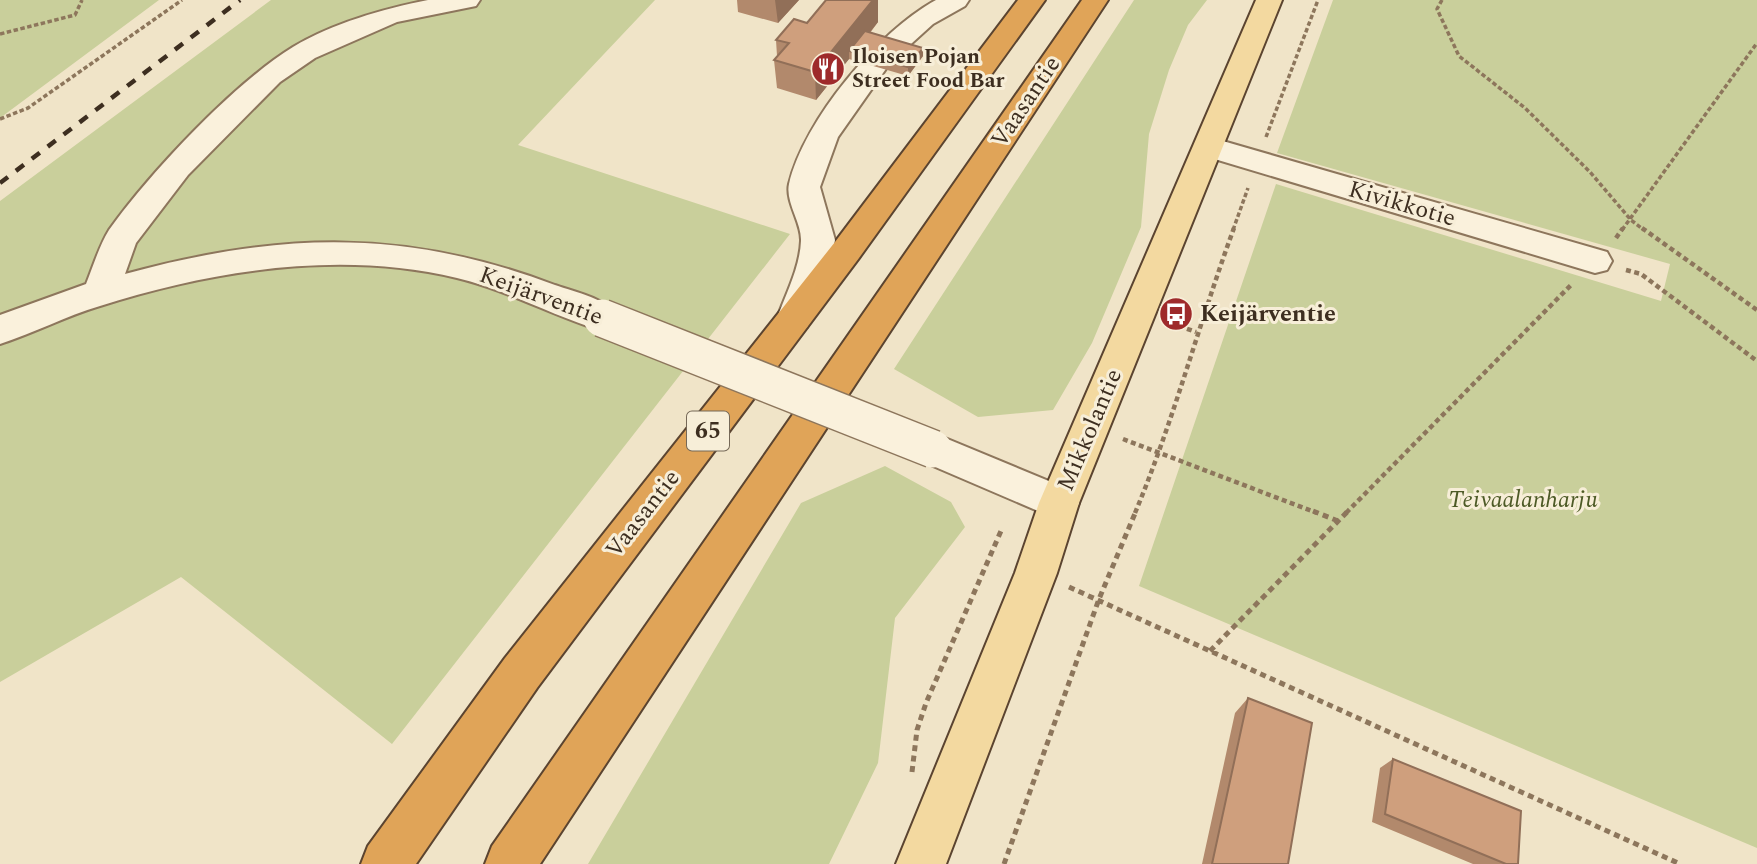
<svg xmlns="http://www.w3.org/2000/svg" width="1757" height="864" font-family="Spectral,serif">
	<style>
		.green { fill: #c9cf9b }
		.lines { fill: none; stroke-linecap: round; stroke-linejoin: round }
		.minor-casing { stroke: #8d765c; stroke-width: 4 }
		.major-casing { stroke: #5b4430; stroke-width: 4 }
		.highway-casing { stroke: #5b4430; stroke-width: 4 }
		.path-far2 { stroke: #8d765c; stroke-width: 3.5; stroke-dasharray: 4.5 2.5; stroke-linecap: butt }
		.path-far1 { stroke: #8d765c; stroke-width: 4.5; stroke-dasharray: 5 3.5; stroke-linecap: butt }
		.path { stroke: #8d765c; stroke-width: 5; stroke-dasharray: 6 4.5; stroke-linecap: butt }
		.minor { fill: #faf1dc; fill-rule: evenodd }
		.major { fill: #f3d9a0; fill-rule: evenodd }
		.highway { fill: #e0a458; fill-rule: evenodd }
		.rail { stroke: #3d2e20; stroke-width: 4.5; stroke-dasharray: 10 10; stroke-linecap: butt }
		.minor-bridge-casing { stroke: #8d765c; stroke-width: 40; stroke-linecap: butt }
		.minor-bridge { stroke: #faf1dc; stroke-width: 37 }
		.wall { fill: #b2896c }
		.shaded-wall { fill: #916f58 }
		.building { fill: #cf9f7d; stroke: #916f58; stroke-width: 2 }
		.labels { text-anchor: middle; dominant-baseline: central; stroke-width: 6; stroke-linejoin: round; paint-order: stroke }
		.far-poi-label { font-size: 21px; font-weight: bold; fill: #3d2e20; stroke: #f7eed8; text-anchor: start }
		.shield { fill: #f7eed8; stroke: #756857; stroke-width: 2 }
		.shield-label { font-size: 23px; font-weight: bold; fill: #3d2e20 }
		.street-label { font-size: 24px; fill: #3d2e20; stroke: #f7eed8 }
		.poi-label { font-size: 24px; font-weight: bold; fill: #3d2e20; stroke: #f7eed8; text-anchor: start }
		.park-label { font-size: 24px; font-style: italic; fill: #4d5a26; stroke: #f7eed8 }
	</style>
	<rect width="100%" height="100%" fill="#f0e4c8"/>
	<!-- green -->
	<path class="green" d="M0,0H159L0,118Z
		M271,0H655L518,145L790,234L392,744L181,577L0,682V201Z
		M1134,0H1207L1188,25L1169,70L1149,134L1141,227L1092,343L1053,410L978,417L894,369Z
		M1333,0H1757V848L1139,586L1276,184L1661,301L1670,264L1277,153Z
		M885,466L951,502L965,527L895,618L878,763L829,864H588L801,503Z"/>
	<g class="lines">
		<!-- minor casing -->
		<g class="minor-casing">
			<path id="minor" d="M428,0H480L476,6L397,22L315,58L280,82L188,175L136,243L125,274C278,232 405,228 555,285C575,292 609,299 620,318L614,327L602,331C553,316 507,290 457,278C341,250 212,270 100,306C66,316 34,333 0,344V315L86,284C93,267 99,246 109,230C150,173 233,84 293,47C333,23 383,9 428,0Z
				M936,0H969L965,6L933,24L890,63L838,137L820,187L835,240L831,263L807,327L795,331L783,327L777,318C786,294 800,267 801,241C802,223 785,202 789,184C804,120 879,31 936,0Z
				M1209,137L1607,252L1612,261L1607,270L1595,273L1198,154L1194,147L1198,140Z
				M933,433L1073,491L1079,503L1073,515L1059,520L919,460L914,449L919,438Z"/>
		</g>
		<!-- major casing -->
		<g class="major-casing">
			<path id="major" d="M1256,0H1282L1079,503L1057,573L946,864H896L1015,573L1039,503Z"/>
		</g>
		<!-- highway casing -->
		<g class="highway-casing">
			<path id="highway" d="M1018,0H1045L859,258L537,688L416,864H361L368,846L505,658L835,242Z
				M1082,0H1108L540,864H485L492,846Z"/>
		</g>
		<!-- path-far2 -->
		<path class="path-far2" d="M1442,0L1437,9L1459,56L1525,108L1590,172L1631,220L1644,230
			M0,34L75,15L82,0
			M0,119L28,108L182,0
			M1266,137L1318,0
			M1233,230L1248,188
			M1622,230L1757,43"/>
		<!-- path-far1 -->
		<path class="path-far1" d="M1642,228L1757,310
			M1616,238L1623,228
			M1626,270L1641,274L1757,361
			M1171,323L1196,332
			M1123,439L1317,513
			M1135,513C1174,420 1199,323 1234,228
			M1346,513L1571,285"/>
		<!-- path -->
		<path class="path" d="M1313,511L1338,521
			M1069,587L1680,864
			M1210,651L1348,511
			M912,772L917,730L926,703L1001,531
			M1004,864L1099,599L1136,511"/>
		<!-- minor -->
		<use href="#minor" class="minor"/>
		<!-- major -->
		<use href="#major" class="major"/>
		<!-- highway -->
		<use href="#highway" class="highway"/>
		<!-- rail -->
		<path class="rail" d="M0,183L240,0"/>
		<!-- minor-bridge casing -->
		<g class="minor-bridge-casing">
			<path id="minor-bridge" d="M602,318L933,449"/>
		</g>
		<!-- minor-bridge -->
		<use href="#minor-bridge" class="minor-bridge"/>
	</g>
	<!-- wall -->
	<path class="wall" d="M737,0H799L778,23L738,12Z
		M878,0V22L870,33L923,48V56L908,76L849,59L816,100L777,88L774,60L777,56L776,40L807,23Z
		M1248,698L1288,864H1202L1235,713Z
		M1393,759L1518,864H1473L1372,822L1380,768Z"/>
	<!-- shaded-wall -->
	<path class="shaded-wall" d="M775,0H799L778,23Z
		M873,0H878V22L854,52L849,51V59L816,100L815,72Z
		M923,48V56L908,76V67Z"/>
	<!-- building -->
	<path class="building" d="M826,0H873L815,72L774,60L789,43L776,40L794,19L807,23Z
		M865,31L923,48L908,67L849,51Z
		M1248,698L1312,723L1288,864H1212Z
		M1393,759L1521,811L1518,864H1506L1385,814Z"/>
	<!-- icons -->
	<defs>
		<g id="restaurant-disc" transform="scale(1.75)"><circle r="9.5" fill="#9e2a2b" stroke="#f7eed8"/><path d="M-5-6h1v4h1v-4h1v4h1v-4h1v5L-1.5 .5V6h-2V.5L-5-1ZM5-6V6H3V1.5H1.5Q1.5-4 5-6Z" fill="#fff"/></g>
		<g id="bus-disc" transform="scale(1.75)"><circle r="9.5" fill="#9e2a2b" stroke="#f7eed8"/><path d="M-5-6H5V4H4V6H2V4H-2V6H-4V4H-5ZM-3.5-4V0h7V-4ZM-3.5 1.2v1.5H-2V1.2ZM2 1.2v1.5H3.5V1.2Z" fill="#fff"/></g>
	</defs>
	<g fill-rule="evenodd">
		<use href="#restaurant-disc" x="828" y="69"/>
		<use href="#bus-disc" x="1176" y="314"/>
	</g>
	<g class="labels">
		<!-- far-poi labels -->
		<g class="far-poi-label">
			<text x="852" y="57">Iloisen Pojan<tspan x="852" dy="24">Street Food Bar</tspan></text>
		</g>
		<!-- shield labels -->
		<rect class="shield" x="687" y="411.5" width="42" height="39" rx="5"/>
		<g class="shield-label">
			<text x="708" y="431">65</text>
		</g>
		<!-- street labels -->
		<g class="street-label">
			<text transform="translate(1026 102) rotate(-56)">Vaasantie</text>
			<text transform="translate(1402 204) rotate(16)">Kivikkotie</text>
			<text transform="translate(541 296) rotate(20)">Keijärventie</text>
			<text transform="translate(1090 430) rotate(-67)">Mikkolantie</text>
			<text transform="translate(643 514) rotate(-52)">Vaasantie</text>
		</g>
		<!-- poi labels -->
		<g class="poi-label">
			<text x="1200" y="314">Keijärventie</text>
		</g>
		<!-- park labels -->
		<g class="park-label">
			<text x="1523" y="500">Teivaalanharju</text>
		</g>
	</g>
</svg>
